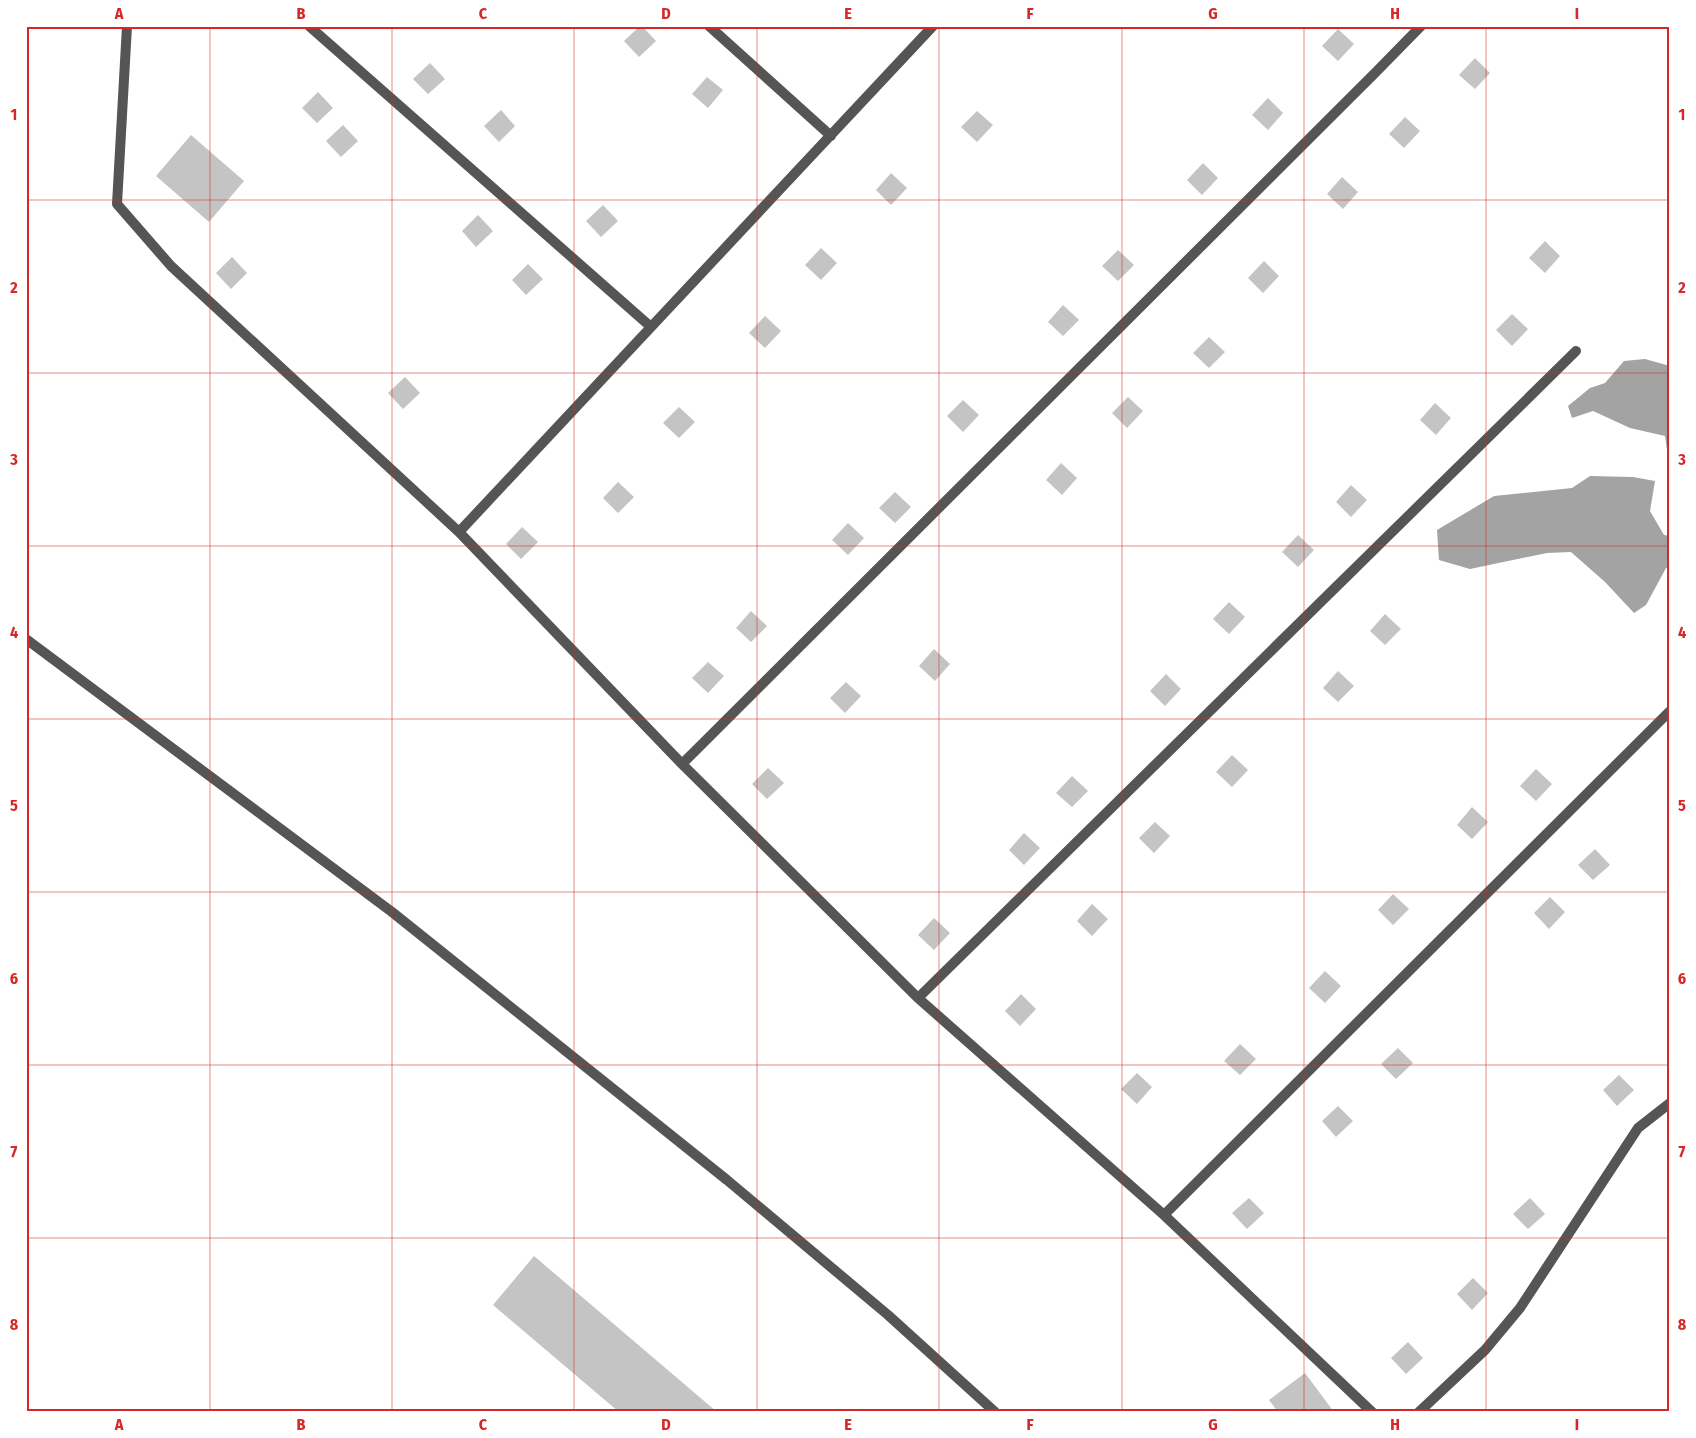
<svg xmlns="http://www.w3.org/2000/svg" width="1696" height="1438" font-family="'Fira Sans Condensed',sans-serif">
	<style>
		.water { fill: #a3a3a3 }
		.building { fill: #c4c4c4 }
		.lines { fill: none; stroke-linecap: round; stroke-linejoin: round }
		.lane { stroke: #555; stroke-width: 10 }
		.street { stroke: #555; stroke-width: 10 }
		.grid { fill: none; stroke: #d62828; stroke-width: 1; stroke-opacity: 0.55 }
		.neatline { fill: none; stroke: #d62828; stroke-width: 2 }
		.grid-label { font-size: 16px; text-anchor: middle; font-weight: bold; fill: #d62828 }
	</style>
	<rect width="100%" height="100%" fill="#fff"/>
	<!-- water -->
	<path class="water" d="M1645,359L1670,366V471L1665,436L1630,428L1593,411L1572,418L1568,406L1590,388L1605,383L1624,361Z
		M1590,476L1633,477L1655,481L1650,511L1664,535L1670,536V566L1666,568L1646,605L1634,613L1605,582L1571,552L1547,553L1470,569L1439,560L1437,530L1494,496L1572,488Z"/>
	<!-- building -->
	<path class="building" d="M640,26H642L656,41L639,57L624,41Z
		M1338,29L1354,44L1338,61L1322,46Z
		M1475,58L1490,73L1475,89L1459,75Z
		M430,63L445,79L428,94L413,79Z
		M707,77L723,90L708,108L692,94Z
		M318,92L333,108L317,123L302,108Z
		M1268,98L1283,113L1268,130L1252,115Z
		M501,110L515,126L499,142L484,126Z
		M977,111L993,125L977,142L961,127Z
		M1405,117L1420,131L1404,148L1389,134Z
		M343,125L358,141L341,157L326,141Z
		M191,135L244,181L209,222L156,176Z
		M1203,163L1218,178L1202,195L1187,180Z
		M891,173L907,188L891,205L876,190Z
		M1342,177L1358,192L1343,209L1327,194Z
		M603,205L618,221L601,237L586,221Z
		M478,215L493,231L476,247L462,231Z
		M1545,241L1560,256L1545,273L1529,258Z
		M821,248L837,263L821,280L805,265Z
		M1118,250L1134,265L1118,281L1102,266Z
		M232,257L247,273L231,289L216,273Z
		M1264,261L1279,276L1263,293L1248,278Z
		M528,264L543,279L526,295L512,280Z
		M1063,305L1079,320L1063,336L1048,322Z
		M1512,314L1528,329L1512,346L1496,330Z
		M765,316L781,331L765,348L749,333Z
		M1209,337L1225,352L1209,368L1193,353Z
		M405,377L420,393L403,409L388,393Z
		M1128,397L1143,411L1127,428L1112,413Z
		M963,400L979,415L963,432L947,416Z
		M1435,403L1451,418L1436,435L1420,420Z
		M679,407L695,422L679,438L663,423Z
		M1061,463L1077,478L1062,495L1046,480Z
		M618,482L634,497L618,513L603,498Z
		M1351,485L1367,500L1351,517L1336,502Z
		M895,492L911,507L895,523L879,508Z
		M848,523L864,538L848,555L832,540Z
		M522,527L538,542L521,559L506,544Z
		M1298,535L1314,550L1298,567L1282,552Z
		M1229,602L1245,617L1229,634L1213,619Z
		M751,611L767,626L751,642L736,628Z
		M1385,614L1401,629L1385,645L1370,631Z
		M934,649L950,664L935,681L919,666Z
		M708,662L724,676L708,693L692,678Z
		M1338,671L1354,686L1338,702L1323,688Z
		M1166,674L1181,689L1165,706L1150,691Z
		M846,682L861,696L845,713L830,698Z
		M1232,755L1248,770L1232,787L1216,772Z
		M768,768L784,783L767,799L752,784Z
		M1536,769L1552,784L1536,801L1520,786Z
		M1072,776L1088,791L1072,807L1056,793Z
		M1472,807L1488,822L1472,839L1457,825Z
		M1155,822L1170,836L1154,853L1139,838Z
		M1024,833L1040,848L1024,865L1009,850Z
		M1595,849L1610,865L1593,880L1578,865Z
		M1393,894L1409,909L1393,925L1378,910Z
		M1550,897L1565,912L1549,929L1534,913Z
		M1092,904L1108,919L1092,936L1077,921Z
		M934,918L950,933L934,950L918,935Z
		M1325,971L1341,986L1325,1003L1309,988Z
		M1021,994L1036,1009L1020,1026L1005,1011Z
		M1240,1044L1256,1059L1240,1075L1224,1061Z
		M1398,1048L1413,1063L1396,1079L1381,1064Z
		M1137,1073L1152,1087L1137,1104L1121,1089Z
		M1619,1075L1634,1090L1617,1106L1603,1090Z
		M1338,1106L1353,1121L1336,1137L1322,1121Z
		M1249,1198L1264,1213L1247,1229L1232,1213Z
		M1530,1198L1545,1214L1528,1229L1513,1214Z
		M534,1256L717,1412H619L493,1305Z
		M1473,1278L1488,1293L1472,1310L1457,1294Z
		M1408,1342L1423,1358L1406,1374L1391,1358Z
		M1305,1373L1334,1412H1278L1269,1400Z"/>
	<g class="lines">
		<!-- lane -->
		<path class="lane" d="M127,26L117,204L171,266L459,532L682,764L918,998L1164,1215L1372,1412
			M309,26L651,327
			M709,26L831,136
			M459,532L933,26
			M682,764L1376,72L1421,26
			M918,998L1576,351
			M1164,1215L1670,711
			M1419,1412L1485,1350L1520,1308L1638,1128L1670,1103"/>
		<!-- street -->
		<path class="street" d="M26,639L392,912L727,1180L888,1315L995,1412"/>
	</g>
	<!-- grid -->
	<path class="grid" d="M210,26V1412M392,26V1412M574,26V1412M757,26V1412M939,26V1412M1122,26V1412M1304,26V1412M1486,26V1412M26,200H1670M26,373H1670M26,546H1670M26,719H1670M26,892H1670M26,1065H1670M26,1238H1670"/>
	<!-- border -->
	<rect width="1696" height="1438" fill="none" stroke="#ffffff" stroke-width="55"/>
	<rect x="28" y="28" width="1640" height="1382" class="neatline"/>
	<g class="grid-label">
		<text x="119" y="19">A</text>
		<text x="301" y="19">B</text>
		<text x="483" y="19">C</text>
		<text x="666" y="19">D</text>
		<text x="848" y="19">E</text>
		<text x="1030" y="19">F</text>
		<text x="1213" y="19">G</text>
		<text x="1395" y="19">H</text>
		<text x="1577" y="19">I</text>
		<text x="14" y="120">1</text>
		<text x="1682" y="120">1</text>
		<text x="14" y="293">2</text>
		<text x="1682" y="293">2</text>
		<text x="14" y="465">3</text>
		<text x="1682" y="465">3</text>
		<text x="14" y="638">4</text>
		<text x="1682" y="638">4</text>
		<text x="14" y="811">5</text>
		<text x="1682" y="811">5</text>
		<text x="14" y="984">6</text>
		<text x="1682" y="984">6</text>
		<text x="14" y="1157">7</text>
		<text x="1682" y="1157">7</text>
		<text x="14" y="1330">8</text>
		<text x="1682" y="1330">8</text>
		<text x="119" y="1430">A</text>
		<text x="301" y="1430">B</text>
		<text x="483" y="1430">C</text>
		<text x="666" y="1430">D</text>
		<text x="848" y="1430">E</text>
		<text x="1030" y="1430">F</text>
		<text x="1213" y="1430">G</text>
		<text x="1395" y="1430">H</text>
		<text x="1577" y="1430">I</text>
	</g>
</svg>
